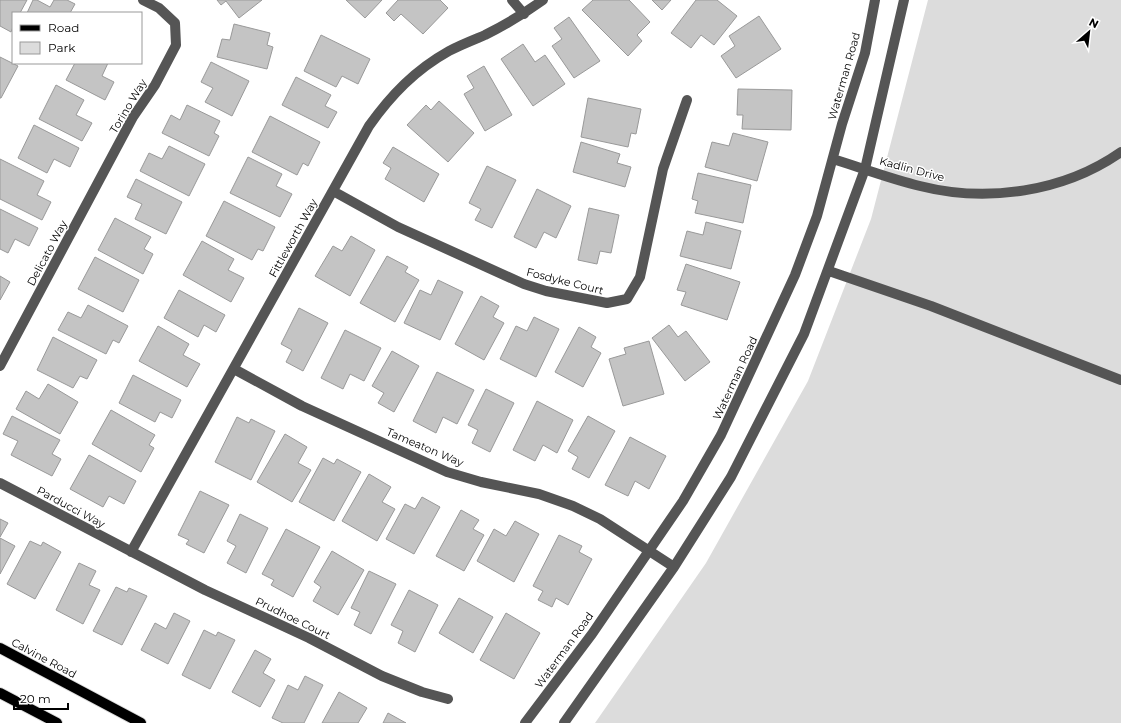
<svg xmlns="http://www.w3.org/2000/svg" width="1121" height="723" font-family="Montserrat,sans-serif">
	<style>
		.green { fill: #dcdcdc }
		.building { fill: #c4c4c4; stroke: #999 }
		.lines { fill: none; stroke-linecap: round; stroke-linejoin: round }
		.major-casing { stroke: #dbdbdb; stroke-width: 12 }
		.minor { stroke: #555; stroke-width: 10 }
		.major { stroke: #000; stroke-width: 10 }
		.labels { text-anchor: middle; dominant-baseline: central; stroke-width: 3; stroke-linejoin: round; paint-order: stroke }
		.street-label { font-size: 11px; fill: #000; stroke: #fff }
	</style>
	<rect width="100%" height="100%" fill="#fff"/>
	<!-- green -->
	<path class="green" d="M928,0H1121V723H595L706,563L808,381L871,219Z"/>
	<!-- building -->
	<path class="building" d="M0,0H27L20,13H13V27L11,32L0,26Z
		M33,0H37L50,7L54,0H67L75,4L70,13H27Z
		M217,0H262L239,18L226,1L221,5Z
		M346,0H382L365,18Z
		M398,0H440L448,8L423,34L401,14L394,21L386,13Z
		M593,0H629L650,22L637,35L642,41L628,56L582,10Z
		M652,0H671L662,10Z
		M696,0H717L737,16L714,45L701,35L691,48L671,33Z
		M759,16L781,49L736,78L721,56L735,46L729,36Z
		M569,17L600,61L574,78L552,46L562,39L554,28Z
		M234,24L270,33L267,45L273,47L267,69L217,57L222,39L230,40Z
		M321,35L370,59L358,84L342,76L336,87L304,71Z
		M523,44L535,62L545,55L565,84L533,106L501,59Z
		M0,57L18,66L1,98H0Z
		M211,62L249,81L232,116L205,102L213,88L201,82Z
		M75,63H108L102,76L114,82L105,100L66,80Z
		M484,66L512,115L485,131L464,94L474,88L467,76Z
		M296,77L331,95L325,106L337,112L328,128L282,105Z
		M56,85L84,100L76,115L92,123L82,141L39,119Z
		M738,89L792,90L791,130L742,129L743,115H737Z
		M588,98L641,109L636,134L631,133L628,147L581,137Z
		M439,101L474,133L448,162L407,125L426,105L431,110Z
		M187,105L220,121L214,133L219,136L209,156L162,133L171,115L180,120Z
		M270,116L320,142L308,166L303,163L297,175L252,152Z
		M34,125L79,148L70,167L54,159L47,173L18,158Z
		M733,133L768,142L757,181L705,167L712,142L729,146Z
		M581,142L620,154L617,163L631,167L625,187L573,172Z
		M169,146L205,164L189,196L140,171L149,153L162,159Z
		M393,147L439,174L424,202L385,179L391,168L383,163Z
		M248,157L282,174L276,186L292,194L280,217L230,193Z
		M0,159L44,181L37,195L51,202L42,220L0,199Z
		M487,166L516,180L492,228L475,220L481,209L469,203Z
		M698,173L751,185L743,223L695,213L698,201L692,199Z
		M136,179L182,202L166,234L135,219L142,204L127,197Z
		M537,189L571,206L556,238L544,232L536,248L514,237Z
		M224,201L275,227L263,251L258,249L252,260L206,236Z
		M589,208L619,215L611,253L600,251L597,264L578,260Z
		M0,209L38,228L29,246L15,239L8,253L0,249Z
		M115,218L151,237L144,249L153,254L143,274L98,250Z
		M706,222L741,231L731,269L680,256L687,231L703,235Z
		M351,236L375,250L350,296L315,276L333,246L342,251Z
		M202,241L234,259L228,270L244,278L231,302L183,275Z
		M387,256L408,267L405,272L419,280L395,322L360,303Z
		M95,257L139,280L123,312L78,289Z
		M686,264L740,282L727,320L681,305L686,292L677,290Z
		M0,276L10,282L0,300Z
		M438,280L463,292L440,340L404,323L420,290L431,295Z
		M179,290L225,315L216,332L204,325L198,337L164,318Z
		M481,296L499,306L493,317L504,323L484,360L455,344Z
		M88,305L128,326L119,343L113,340L106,354L58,330L68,312L81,318Z
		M299,308L328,323L303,371L286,362L292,350L281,344Z
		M534,317L559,329L536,377L500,359L516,326L527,331Z
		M669,325L678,337L686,331L710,362L685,381L652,338Z
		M158,326L189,344L183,355L200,364L187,387L139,361Z
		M579,327L596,337L591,347L601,353L583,387L555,372Z
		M345,330L381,348L364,381L350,374L343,389L321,378Z
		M53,337L97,360L87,379L80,376L73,388L37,370Z
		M649,341L664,394L623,406L609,359L626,354L624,348Z
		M392,351L419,366L394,412L378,403L384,393L372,386Z
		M437,372L474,390L457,424L443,417L436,433L413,421Z
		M133,375L181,400L172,418L160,412L155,422L119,403Z
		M48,384L78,402L60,434L16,409L26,391L39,399Z
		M486,389L514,403L490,452L472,443L478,430L468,425Z
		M537,401L573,420L557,453L543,445L535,461L513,450Z
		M111,410L155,435L149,445L154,448L141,472L92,444Z
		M12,416L60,440L52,454L61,459L52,476L11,455L18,441L3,434Z
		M588,416L615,431L589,478L572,469L578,457L568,451Z
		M237,417L249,423L251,419L275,431L251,480L215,462Z
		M285,434L307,447L298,463L311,470L292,502L257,482Z
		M630,437L666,456L649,489L635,481L628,496L605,485Z
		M89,455L136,481L124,504L109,496L103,507L70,489Z
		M323,458L334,464L337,459L361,472L334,521L299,502Z
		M369,474L391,487L382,502L395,509L377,541L342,521Z
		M200,491L229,505L204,553L186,544L189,540L178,535Z
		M422,497L440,507L414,554L386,539L405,504L415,509Z
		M461,510L479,520L473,529L484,535L464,571L436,556Z
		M240,514L268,528L246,573L227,563L236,546L227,541Z
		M0,519L8,523L0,537Z
		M515,521L539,534L514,582L477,561L494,529L506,536Z
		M286,529L320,547L293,597L271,585L274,580L262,574Z
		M559,535L582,546L579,552L592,559L568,605L556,598L552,607L538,600L543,591L533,586Z
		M0,538L15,546L0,574Z
		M30,541L41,546L43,542L61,552L35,599L7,584Z
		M332,551L364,570L338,615L313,601L321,587L314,582Z
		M79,563L96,571L89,585L100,590L83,624L56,610Z
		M369,571L396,584L371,634L354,625L360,612L351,608Z
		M116,587L127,592L129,588L147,596L122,645L93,631Z
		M409,590L438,605L415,652L398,643L403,631L391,625Z
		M459,598L493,617L473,653L439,633Z
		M174,613L190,621L168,664L141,650L155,623L166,629Z
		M506,613L540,633L514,679L480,660Z
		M204,630L216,636L218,632L235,640L210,689L182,675Z
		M255,650L271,659L263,673L275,680L260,707L232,692Z
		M305,676L323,685L304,723H283L272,718L288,685L298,690Z
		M339,692L367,708L358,723H322Z
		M388,713L406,723H383Z"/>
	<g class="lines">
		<!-- major casing -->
		<g class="major-casing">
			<path id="major" d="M0,648L141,723
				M0,693L57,723"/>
		</g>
		<!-- minor -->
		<path class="minor" d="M512,0L524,14
			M833,159C862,168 891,179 920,186C987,203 1064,192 1121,152
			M333,191L398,227L524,284L546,291L607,303L627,299L640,277L663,169L687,100
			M829,271L931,306L1121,380
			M0,366L133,117L155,85L176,45L175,23L159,8L143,0
			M234,369L302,406L447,472L481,482L539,494L573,506L600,519L674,567
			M0,483L205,590L309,638L382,676L422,692L448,699
			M131,552L369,126C391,95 415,70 449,51C460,45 473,40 485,35C505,25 525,13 543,0
			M525,723L592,634L683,501L721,435L795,275L817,216L842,124L865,53L875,0
			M564,723L674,567L731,477L804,334L865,169L904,0"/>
		<!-- major -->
		<use href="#major" class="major"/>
	</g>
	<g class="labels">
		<!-- street labels -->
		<g class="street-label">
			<text transform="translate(844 76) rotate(-74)">Waterman Road</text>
			<text transform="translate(128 106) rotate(-59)">Torino Way</text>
			<text transform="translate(912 169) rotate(15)">Kadlin Drive</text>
			<text transform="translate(293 238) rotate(-61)">Fittleworth Way</text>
			<text transform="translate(47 253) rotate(-62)">Delicato Way</text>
			<text transform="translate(565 281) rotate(14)">Fosdyke Court</text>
			<text transform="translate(735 378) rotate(-65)">Waterman Road</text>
			<text transform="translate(425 447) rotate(23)">Tameaton Way</text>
			<text transform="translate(71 507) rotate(28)">Parducci Way</text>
			<text transform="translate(293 618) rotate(26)">Prudhoe Court</text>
			<text transform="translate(564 650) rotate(-54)">Waterman Road</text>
			<text transform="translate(44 658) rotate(28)">Calvine Road</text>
		</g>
	</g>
	<!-- legend -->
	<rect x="12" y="12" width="130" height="52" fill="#ffffff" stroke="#999999"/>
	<rect x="20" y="25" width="20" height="6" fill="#000000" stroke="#999999"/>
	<text x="48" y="32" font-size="12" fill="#000000">Road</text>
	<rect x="20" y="42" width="20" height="12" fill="#dcdcdc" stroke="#999999"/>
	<text x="48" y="52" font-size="12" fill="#000000">Park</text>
	<!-- north arrow -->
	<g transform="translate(1089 32) rotate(28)" stroke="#ffffff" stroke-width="3" paint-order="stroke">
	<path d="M0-3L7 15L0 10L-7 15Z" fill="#000000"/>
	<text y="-6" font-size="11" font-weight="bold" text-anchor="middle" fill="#000000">N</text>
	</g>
	<!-- scale -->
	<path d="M14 703v6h54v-6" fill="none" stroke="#000000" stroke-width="2"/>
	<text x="20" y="703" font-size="12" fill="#000000" stroke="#ffffff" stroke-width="3" paint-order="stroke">20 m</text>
</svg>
